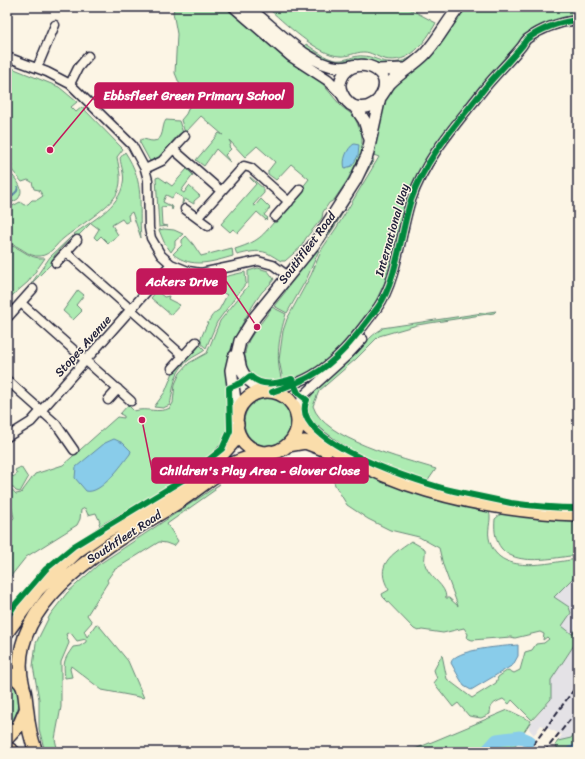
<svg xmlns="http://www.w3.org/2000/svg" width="585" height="759" font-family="Sriracha,sans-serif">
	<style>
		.built { fill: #e4e2e6 }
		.green { fill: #adebb2; stroke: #688676 }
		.water { fill: #89ccea; stroke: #6088a4 }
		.pier { fill: #fcf5e5 }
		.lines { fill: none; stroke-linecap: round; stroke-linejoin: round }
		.stream { stroke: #6088a4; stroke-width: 2 }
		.river { stroke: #89ccea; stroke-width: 13 }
		.minor-casing { stroke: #22223b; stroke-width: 11 }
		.tertiary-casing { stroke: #22223b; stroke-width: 13 }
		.secondary-casing { stroke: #22223b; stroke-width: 14 }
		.primary-casing { stroke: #22223b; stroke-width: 16 }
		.minor { stroke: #fcf5e5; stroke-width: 8 }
		.tertiary { stroke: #fcf5e5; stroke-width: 10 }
		.secondary { stroke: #fcf5e5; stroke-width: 11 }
		.primary { stroke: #faddab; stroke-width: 13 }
		.rail { stroke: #22223b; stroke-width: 2; stroke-dasharray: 6 3; stroke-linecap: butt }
		.cycleway-casing { stroke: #fcf5e5; stroke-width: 8 }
		.cycleway { stroke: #00873e; stroke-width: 6 }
		.labels { text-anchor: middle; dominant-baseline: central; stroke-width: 3; stroke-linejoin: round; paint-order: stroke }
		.street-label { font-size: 12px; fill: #22223b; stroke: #fcf5e5 }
		.leader { fill: none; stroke: #c2185b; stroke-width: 1.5 }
		.callout-dot { fill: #c2185b; stroke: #fcf5e5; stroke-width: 1.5 }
		.callout { fill: #c2185b; stroke: #c2185b; stroke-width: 1.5 }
		.callout-label { font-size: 13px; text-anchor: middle; font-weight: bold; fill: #fff }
	</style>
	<rect width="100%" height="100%" fill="#fcf5e5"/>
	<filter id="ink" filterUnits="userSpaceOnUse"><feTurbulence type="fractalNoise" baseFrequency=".025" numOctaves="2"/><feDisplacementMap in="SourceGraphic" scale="8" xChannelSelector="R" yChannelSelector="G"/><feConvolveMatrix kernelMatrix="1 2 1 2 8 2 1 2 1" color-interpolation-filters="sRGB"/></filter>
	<g filter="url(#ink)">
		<!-- built -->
		<path class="built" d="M578,573V627L572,634L561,626L571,613L569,607L554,597Z
			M578,639V731L572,739L556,743L562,735L541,725L534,735L529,729V725L551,699V680Z"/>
		<!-- green -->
		<path class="green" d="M175,7H226L282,56L322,83L341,106L354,116L362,134V152L347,181L334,200L329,203L323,212L322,218L306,238L301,247L285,261H281C277,259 272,255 267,253C258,249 246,253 237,255L235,249C263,240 262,235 281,214L285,213L301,195L302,188L309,179L291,164L276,180L268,174V171L275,162L257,146L245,157L229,140L231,144L229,147L231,149L225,155L231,163L216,149L204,166L196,160L219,133L223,135L201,116L185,133L181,120L186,114L189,107L175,73L177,34L173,12Z
			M267,7H406L436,23C425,42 410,65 384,59C377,57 371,52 364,52C355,52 348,57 340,56C319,56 282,21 267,7Z
			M463,7H576L577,18L521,41L500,63L444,132L428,155L416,177L405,210L390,267L384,284L371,311L357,331L321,366L296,381L295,378L283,380L279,360L283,331L287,319L311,275L322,249L337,227L379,157L371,154L380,111L389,90Z
			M438,26L435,34L419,54L403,64L385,65L364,59L342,64L323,60C317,48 313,54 304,48L306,44C317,51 329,62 342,60C349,59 356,55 363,56C372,56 378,61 387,62C411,66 428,45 438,26Z
			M7,66L59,87L77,102L71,107L76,112L82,107L123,149L117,157C119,169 123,181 117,193C112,206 76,228 64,238C56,244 51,255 40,256C28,258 19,243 7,244V209L20,202L24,205L28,204L32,200H37L43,196L39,190L34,189L32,182L28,180L22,182L11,169L12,165L10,166L7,161V145L11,139L7,130Z
			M166,120L179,121L183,133L179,134L171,143V146L162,157L151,163L139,141L142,139C146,139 149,141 153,141C165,141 161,126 166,120Z
			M125,152C146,184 138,204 141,238L132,212L128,215L129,221L125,223L122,219L112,225L118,235L108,243L101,236L97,240L94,237L99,229L91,223L77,237L74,234C91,221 120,207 123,183C125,175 121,167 120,158Z
			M370,158L374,160L335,226L320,248L307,278L287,313L274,306L286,291L284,288Z
			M7,168C13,178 27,187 18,199L7,205Z
			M187,169L193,175L181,191L184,193L189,186L200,196L194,201V204L185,199L182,204L183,198L175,193L172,198L166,195L163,202L173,207L172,210L171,206L161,207L162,225L168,226L159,227L156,178L159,177L172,186Z
			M250,177L264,189V193L253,205L255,206L261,199L270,208L264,215L268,218L266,220L257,212L238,233L233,229L230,232L221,224L256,184L250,178Z
			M164,229L174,230L183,234L175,241V246L171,252L164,242L159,230Z
			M73,236L75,238H70L54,256L55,260L31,284L50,257L71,237Z
			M186,236L193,244L201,256L232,248L233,256C212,262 192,269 173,254L182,245V240Z
			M7,246C20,244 27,260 45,258L28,282L7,300Z
			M258,268L268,271L274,279C271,284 266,288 262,292C249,310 229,344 227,366C225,386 234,420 226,438C211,469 131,508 100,526L99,523L100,522L96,513L88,515L85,508L81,510L80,519L77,525L26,557L7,581V524L14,518C12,506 7,497 7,484L16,494L21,493L35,474L63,465L117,417L124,418V416L120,414L128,405L134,411C147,407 158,414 170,408L173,403L175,384L180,373L189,363L207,353L220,321L248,286V271Z
			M245,272L246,283L217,322L206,348L199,342C204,333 209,314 219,310L227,295L207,284L187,281L171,276L190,281L202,282Z
			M160,287L161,289L158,292L164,297L169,296L168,299L180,305L171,315L151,298Z
			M78,290L84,295L76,305L82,311L73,320L63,311Z
			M272,307L286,314C279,336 275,358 282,381C254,384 236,369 249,340C255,329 266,318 272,307Z
			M496,311L494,313L417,325L379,336L356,359L319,391L313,406C323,439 404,459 436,469L427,482C398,472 303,441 307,404C316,383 337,372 353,357C363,347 369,336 382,329V328Z
			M198,343L205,350C200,354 194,356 189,360C173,372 174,387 170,405L163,408L154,407L165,392L174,370L186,360V357L190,356L198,347Z
			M244 422a24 24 0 1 1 48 0a24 24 0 1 1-48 0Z
			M320,452L364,471L488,510C493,517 487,527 489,538C497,578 550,562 578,559V573L554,597L569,607L571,613L562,626L572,634L578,627V639L551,680V699L532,720L512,700L509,704L503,699C493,703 490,705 490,714L481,718L469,716L458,703L453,707L434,683L437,679L434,670L442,655L447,679L472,698L496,683L498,677L508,670L514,673L520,670L525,652L532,650L536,644L544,643L549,639L547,637L543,640L544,634L540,632L515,638L511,637L472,640L467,638L468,634L464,628L443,633L422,630L418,631L414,629L383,597L382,594L389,590C374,565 391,555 411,541L425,549C426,555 423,560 426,567C431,579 446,585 446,598H449L458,606L443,565L439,548L419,537L390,530L368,519L347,505L335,485L327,464L319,456Z
			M7,467L13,477L17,474L15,470L21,467L28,478L20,492L16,491L7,481Z
			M220,484L214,488L215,490L167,524L178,541L174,546L166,543L159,542L114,570L107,580L108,582L87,615L92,622L84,631L87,637L96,624L101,628L128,661L144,698L102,690L71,666L70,669L72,677L65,678C63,661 64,660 73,647L80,646L86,642V639L77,641L70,632L66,634L69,643L61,662V707L55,739L58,752H45L39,729V699L33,666L36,643L50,615L67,593L98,565Z
			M503,512L578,518V555C544,559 490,573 495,519Z
			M7,681C27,694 19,712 7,728Z
			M508,710L531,721L511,752H408Z
			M578,729V752H561L555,745L558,741L571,738Z"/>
		<!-- water -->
		<path class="water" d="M354,144L359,145L358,156L352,166L345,168C342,161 347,148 354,144Z
			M114,439L123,443L131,451L130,454C122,464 101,495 86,491L75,478L76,467L105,443Z
			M518,645V656L513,665L471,690L464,686L451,663C453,649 506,646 518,645Z"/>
		<!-- pier -->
		<path class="pier" d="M535,733L546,738L556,743L549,752H539L528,743Z"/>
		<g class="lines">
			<!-- stream -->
			<path class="stream" d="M7,201L17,191L18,187"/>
			<!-- river -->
			<path class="river" d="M486,752L497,740L520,737L529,741
				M572,752L578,750"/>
			<!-- minor casing -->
			<g class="minor-casing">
				<path id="minor" d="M7,57L47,72L70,84L132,145L145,169L148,180L149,228L151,238L161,255L171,264L188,271L201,273L258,261L273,265L288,276
					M37,68L55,25
					M70,84L78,68L88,56
					M173,149L221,191
					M145,169L162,161L185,136
					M185,209L208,226
					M198,217L244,166L251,168L289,202
					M275,217L300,189
					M66,252L182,355
					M56,263L77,240
					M21,303L131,401
					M9,316L33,289
					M172,368L196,342
					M7,380L56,424L74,450
					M272,392C285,387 299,383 311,376C340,360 359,332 378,307C397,281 401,230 411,200C426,157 456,125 484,89C496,74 510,61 522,46C524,43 525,41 527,39C542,28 560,22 578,20
					M108,400L118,389
					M297,416L302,397L306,393L347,356L363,339
					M7,437L31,422L171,264"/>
			</g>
			<!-- tertiary casing -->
			<g class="tertiary-casing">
				<path id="tertiary" d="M234,7L291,56L328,80L343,95
					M247,7C272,24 306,64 337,67C343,68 349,66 355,65"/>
			</g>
			<!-- secondary casing -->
			<g class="secondary-casing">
				<path id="secondary" d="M377,70L404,69
					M382,94C396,67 347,51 340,83C339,89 343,97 348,102C354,109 366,109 373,104C381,100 385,89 390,83C401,72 414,65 425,54C438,40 447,22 459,7
					M355,107L364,120L370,139
					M237,354C240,359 239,364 241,369C247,383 259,388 272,392
					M237,416L231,370L234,357L237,354L240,341L255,317L315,243L355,181L367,156L380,97"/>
			</g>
			<!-- primary casing -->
			<g class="primary-casing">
				<path id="primary" d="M236 422a31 31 0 1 1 62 0a31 31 0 1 1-62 0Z
					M297,416C358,486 489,511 578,514
					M288,445L305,442L326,450
					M7,632L38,589L77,551L106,531L179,489L216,461L233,442L237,424
					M7,673C28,682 24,694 27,712C28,725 31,739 36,752
					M23,687C0,602 117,540 175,504C195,492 214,474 235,463C246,458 258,455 270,452
					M7,738L20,724L26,710
					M7,748L13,752"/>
			</g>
			<!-- minor -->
			<use href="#minor" class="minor"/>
			<!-- tertiary -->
			<use href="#tertiary" class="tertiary"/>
			<!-- secondary -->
			<use href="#secondary" class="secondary"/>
			<!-- primary -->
			<use href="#primary" class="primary"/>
			<!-- rail -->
			<path class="rail" d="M528,752L578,684
				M544,752L578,710"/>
			<!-- cycleway casing -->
			<g class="cycleway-casing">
				<path id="cycleway" d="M272,392C285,387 299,383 311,376C340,360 359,332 378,307C397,281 401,230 411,200C426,157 456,125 484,89C496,74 510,61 522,46C524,43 525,41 527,39C542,28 560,22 578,20
					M7,618L14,606L46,569L74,546L186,478L222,449L230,431L229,388L241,383L250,376C263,388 277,383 292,379L298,393L307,400C285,441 427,485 454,491C473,495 492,499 511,503C532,506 556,508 578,508"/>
			</g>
			<!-- cycleway -->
			<use href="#cycleway" class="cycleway"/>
		</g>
	</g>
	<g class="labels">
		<!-- street labels -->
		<g class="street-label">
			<text transform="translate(392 230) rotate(-74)">International Way</text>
			<text transform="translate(307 248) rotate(-53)">Southfleet Road</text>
			<text transform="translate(83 346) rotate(-48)">Stopes Avenue</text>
			<text transform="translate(124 537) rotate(-33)">Southfleet Road</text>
		</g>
	</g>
	<!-- callouts -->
	<path class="leader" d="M50 150L95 96M257 327L226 281M142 420L152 470"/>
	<g class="callout-dot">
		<circle cx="50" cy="150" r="4"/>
		<circle cx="257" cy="327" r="4"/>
		<circle cx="142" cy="420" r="4"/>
	</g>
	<g class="callout">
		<rect x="95" y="83" width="198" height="25" rx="4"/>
		<rect x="137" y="269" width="89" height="25" rx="4"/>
		<rect x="152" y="458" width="216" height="25" rx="4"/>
	</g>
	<g class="callout-label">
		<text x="194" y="100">Ebbsfleet Green Primary School</text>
		<text x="182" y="286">Ackers Drive</text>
		<text x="260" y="475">Children's Play Area - Glover Close</text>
	</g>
	<!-- margin -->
	<rect width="585" height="759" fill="none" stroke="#fcf5e5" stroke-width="24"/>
	<rect x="12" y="12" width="561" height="735" fill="none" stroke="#22223b" stroke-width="1.5" filter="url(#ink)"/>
</svg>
